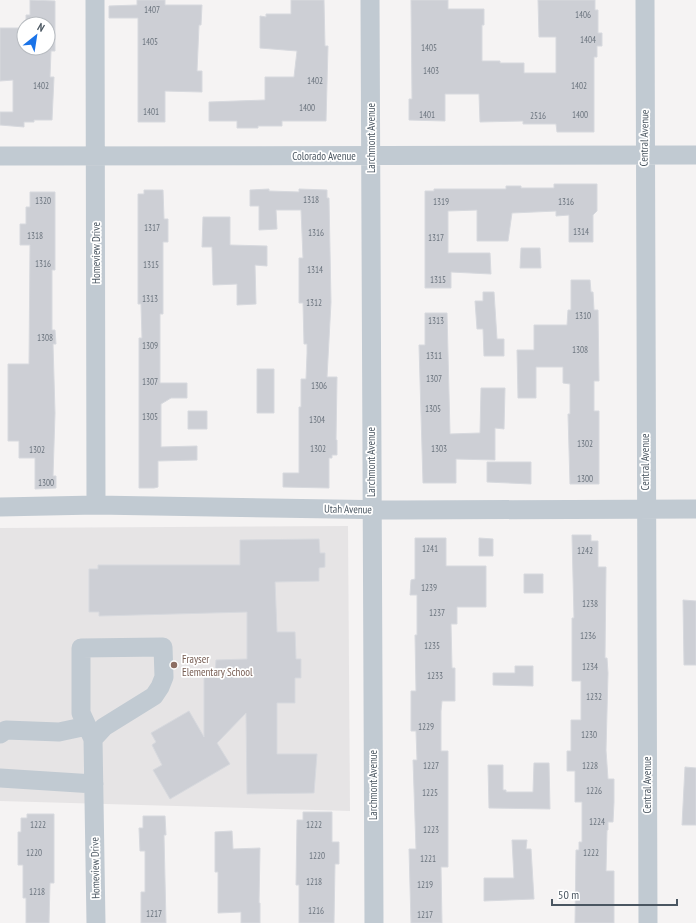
<svg xmlns="http://www.w3.org/2000/svg" width="696" height="923" font-family="'PT Sans Narrow',sans-serif">
	<style>
		.education { fill: #e6e4e5 }
		.building { fill: #cdcfd5; stroke: #d7d9de }
		.lines { fill: none; stroke-linecap: round; stroke-linejoin: round }
		.minor { stroke: #c1cad2; stroke-width: 19 }
		.education-dot { fill: #8d6e63; stroke: #fff; stroke-width: 1.5 }
		.labels { text-anchor: middle; dominant-baseline: central; stroke-width: 3.5; stroke-linejoin: round; paint-order: stroke }
		.number-label { font-size: 9px; fill: #6b747e }
		.street-label { font-size: 11px; fill: #4a5661; stroke: #fff }
		.education-label { font-size: 11px; fill: #785e54; stroke: #fff; text-anchor: start }
	</style>
	<rect width="100%" height="100%" fill="#f5f3f3"/>
	<!-- education -->
	<path class="education" d="M348,526L350,811L0,801V528Z"/>
	<!-- building -->
	<path class="building" d="M30,0L55,1V51H51L50,77H54L52,120H34V122H24V127L0,125V112H13V80L0,81V28H24V48H48V24H26V15H30Z
		M137,0H165V5H202L201,25H199L197,71H202V92L165,91V122H138V18H109V6L137,5Z
		M291,0H324L325,46H328L326,121H282V126H258V128H237V121H209V102L265,100V77H294L297,51L260,48V16L266,17V14H291Z
		M411,0H448V9H484V25H482V61H500V63H524V73H556V37H539L538,0H595V10H598V33H602V46H597V57H594V132H557L556,124H523V121L480,122L479,94H445V121L409,120V99H412Z
		M554,184H597V211L593,215V242H569V215L556,216V211L512,213L508,241H477V210L448,211V253H490L491,274L451,272V288H425V191H434V189H506V186H521V188H554Z
		M269,189V191L299,192V189L327,190V198H329L331,302L327,377H337L336,440H337V455H332V458H329V488L283,487V473H299V407H301V379H306L307,354V344H304L303,303H299V258H303L301,210H276L277,229L259,230V206H250V190Z
		M144,190H163L164,219H168V242H163V314H160V383H187V398H171L161,404V447L197,446V460L158,461V487L154,488H139V338H142L141,304H138V194H144Z
		M30,192H55V270H52V330H55L56,344H53L55,413L53,476H56V488L35,489V458H19V441H8V364H29L30,245H20V224H26V207H30Z
		M203,217H230V245L267,246V266L255,265L256,304L237,305V284L213,285L212,247H202Z
		M521,248H540L541,268H520Z
		M571,280H590L591,292H593L594,310H598L599,381H594V411H599V484H570L568,414H570V384L563,383V367H536V398H518L517,350H534V325H567L568,310H571Z
		M483,292H494L497,339H504V356H484L483,329H477L475,301H483Z
		M425,313H447L450,434L480,433L481,388H505L504,429L495,428V460L456,459V483H423L419,345H425Z
		M257,369H274V413H257Z
		M188,411H207V429H188Z
		M487,462H531V484L487,482Z
		M572,535H591V541H598V567H606L605,658H607L608,673L606,750L608,779H614V802L613,822H608V830H607L606,871H614V923H575L576,850H579V842H582V802H575V771H567V751H571V720H581V681H572V618H574Z
		M415,538H446V566H486V607H457V624H451L452,668H455V701H442L441,711V751H448V867H441L442,923H411L409,849H416L413,760H417L416,731H411V691H416L415,635H417V595H410L411,580L415,579Z
		M479,538L493,539V556H479Z
		M319,539L320,553H325V567L319,568V581L275,582L277,632H295L296,659H301V678H295V703H277V754H317L314,793L247,794L246,713L217,743L230,764L170,799L153,770L162,765L152,745L156,742L151,733L189,711L204,737V677H215L216,660L247,659V612L99,616V612H89V569H98V565H240V540Z
		M524,574H543V593H524Z
		M683,600L696,601V665H684Z
		M515,666H533V686L493,685V673H515Z
		M534,763H549L550,809L489,808L488,765H503V790H506V792H533Z
		M685,767L696,768V825H682Z
		M303,812H332V842H339V864H335L334,923H299V885H296L297,820H303Z
		M27,814H54V883H50L49,923H26V898H23V865H18V832H21V818H27Z
		M143,816H165L166,835H164L166,923H141V892H145V851H140L139,828H143Z
		M232,831L233,849L260,848L259,903H260V923H241V912L218,913V872H215V832Z
		M512,840H527L526,849H531L534,899L484,901V878H514Z"/>
	<g class="lines">
		<!-- minor -->
		<path class="minor" d="M95,0L96,505
			M370,0L374,923
			M645,0L648,923
			M0,156L696,155
			M0,507L96,505L396,510L696,509
			M0,734L6,730L59,732L87,726
			M93,739L81,713V648L163,647L164,677L160,687L154,696L104,727L93,739L96,923
			M0,778L94,784"/>
	</g>
	<!-- markers -->
	<circle class="education-dot" cx="174" cy="665" r="4"/>
	<g class="labels">
		<!-- number labels -->
		<g class="number-label">
			<text x="152" y="9">1407</text>
			<text x="583" y="14">1406</text>
			<text x="588" y="39">1404</text>
			<text x="150" y="41">1405</text>
			<text x="429" y="47">1405</text>
			<text x="431" y="70">1403</text>
			<text x="315" y="80">1402</text>
			<text x="41" y="85">1402</text>
			<text x="579" y="85">1402</text>
			<text x="307" y="107">1400</text>
			<text x="151" y="111">1401</text>
			<text x="427" y="114">1401</text>
			<text x="580" y="114">1400</text>
			<text x="538" y="115">2516</text>
			<text x="311" y="199">1318</text>
			<text x="43" y="200">1320</text>
			<text x="441" y="201">1319</text>
			<text x="566" y="201">1316</text>
			<text x="152" y="227">1317</text>
			<text x="581" y="231">1314</text>
			<text x="316" y="232">1316</text>
			<text x="35" y="235">1318</text>
			<text x="436" y="237">1317</text>
			<text x="43" y="263">1316</text>
			<text x="151" y="264">1315</text>
			<text x="315" y="269">1314</text>
			<text x="438" y="279">1315</text>
			<text x="150" y="298">1313</text>
			<text x="314" y="302">1312</text>
			<text x="583" y="315">1310</text>
			<text x="436" y="320">1313</text>
			<text x="45" y="337">1308</text>
			<text x="150" y="345">1309</text>
			<text x="580" y="349">1308</text>
			<text x="434" y="355">1311</text>
			<text x="434" y="378">1307</text>
			<text x="150" y="381">1307</text>
			<text x="319" y="385">1306</text>
			<text x="433" y="408">1305</text>
			<text x="150" y="416">1305</text>
			<text x="317" y="419">1304</text>
			<text x="585" y="443">1302</text>
			<text x="318" y="448">1302</text>
			<text x="439" y="448">1303</text>
			<text x="37" y="449">1302</text>
			<text x="585" y="478">1300</text>
			<text x="46" y="482">1300</text>
			<text x="430" y="548">1241</text>
			<text x="585" y="550">1242</text>
			<text x="429" y="587">1239</text>
			<text x="590" y="603">1238</text>
			<text x="437" y="612">1237</text>
			<text x="588" y="635">1236</text>
			<text x="432" y="645">1235</text>
			<text x="590" y="666">1234</text>
			<text x="435" y="675">1233</text>
			<text x="594" y="696">1232</text>
			<text x="426" y="726">1229</text>
			<text x="589" y="734">1230</text>
			<text x="431" y="765">1227</text>
			<text x="590" y="765">1228</text>
			<text x="594" y="790">1226</text>
			<text x="430" y="792">1225</text>
			<text x="597" y="821">1224</text>
			<text x="38" y="824">1222</text>
			<text x="314" y="824">1222</text>
			<text x="431" y="829">1223</text>
			<text x="34" y="852">1220</text>
			<text x="591" y="852">1222</text>
			<text x="317" y="855">1220</text>
			<text x="428" y="858">1221</text>
			<text x="314" y="881">1218</text>
			<text x="425" y="884">1219</text>
			<text x="37" y="891">1218</text>
			<text x="316" y="910">1216</text>
			<text x="154" y="913">1217</text>
			<text x="425" y="914">1217</text>
		</g>
		<!-- street labels -->
		<g class="street-label">
			<text transform="translate(371 138) rotate(-90)">Larchmont Avenue</text>
			<text transform="translate(644 138) rotate(-89)">Central Avenue</text>
			<text x="324" y="156">Colorado Avenue</text>
			<text transform="translate(96 253) rotate(-90)">Homeview Drive</text>
			<text transform="translate(371 462) rotate(-90)">Larchmont Avenue</text>
			<text transform="translate(645 462) rotate(-90)">Central Avenue</text>
			<text transform="translate(348 509) rotate(1)">Utah Avenue</text>
			<text transform="translate(373 785) rotate(-90)">Larchmont Avenue</text>
			<text transform="translate(647 785) rotate(-90)">Central Avenue</text>
			<text transform="translate(95 868) rotate(-91)">Homeview Drive</text>
		</g>
		<!-- education labels -->
		<g class="education-label">
			<text x="182" y="659">Frayser<tspan x="182" dy="13">Elementary School</tspan></text>
		</g>
	</g>
	<!-- north arrow -->
	<g transform="translate(36 36) rotate(30)"><circle r="19" fill="#ffffff" stroke="#b7bbc0"/>
	<path d="M0-3L7 15L0 10L-7 15Z" fill="#1a73e8"/>
	<text y="-6" font-size="11" font-weight="bold" text-anchor="middle" fill="#4a5661">N</text>
	</g>
	<!-- scale -->
	<path d="M552 899v6h125v-6" fill="none" stroke="#4a5661" stroke-width="2"/>
	<text x="558" y="899" font-size="12" fill="#4a5661" stroke="#ffffff" stroke-width="3" paint-order="stroke">50 m</text>
</svg>
